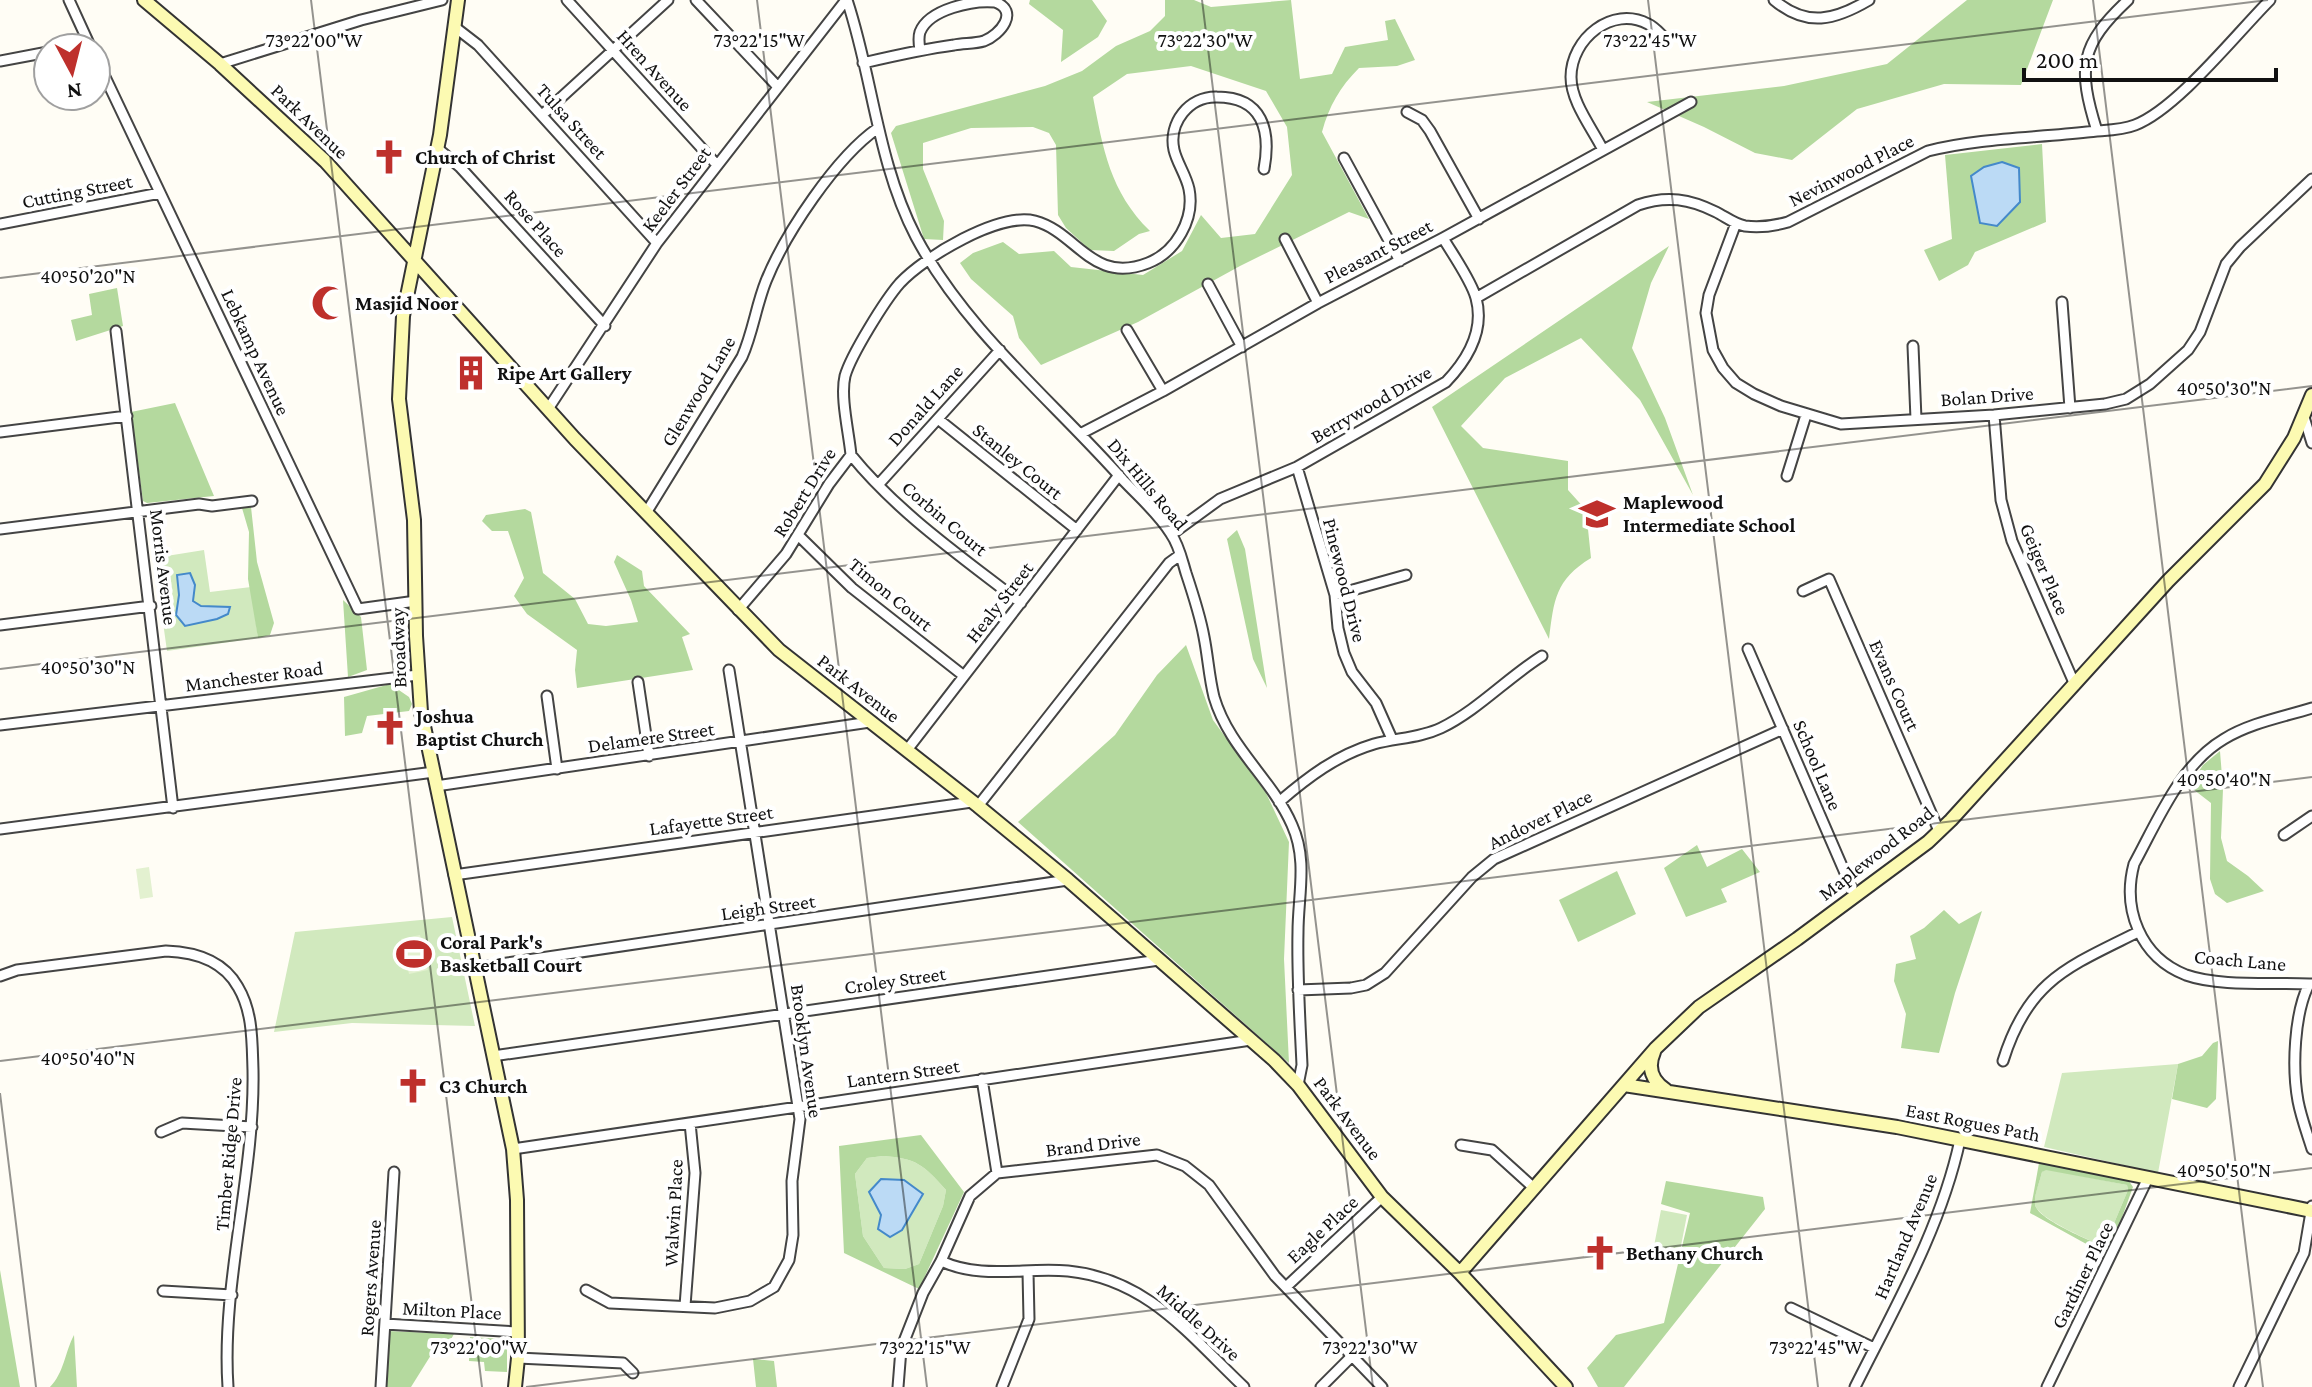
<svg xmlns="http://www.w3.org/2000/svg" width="2312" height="1387" font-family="'Crimson Pro',serif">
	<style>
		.green { fill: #d1e9be }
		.forest { fill: #b4d99e; fill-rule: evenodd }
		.pitch { fill: #e3f1d0 }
		.water { fill: #bbdaf5; stroke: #4489ca; stroke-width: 2 }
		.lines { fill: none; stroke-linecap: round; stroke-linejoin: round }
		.street-casing { stroke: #444; stroke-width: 13 }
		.secondary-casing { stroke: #333; stroke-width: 16 }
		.street { stroke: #fff; stroke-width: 9 }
		.secondary { stroke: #fcfab2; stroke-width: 12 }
		.ticks { fill: none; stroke: #111; stroke-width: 2; stroke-opacity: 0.45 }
		.labels { text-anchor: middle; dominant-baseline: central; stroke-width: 8; stroke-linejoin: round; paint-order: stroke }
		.street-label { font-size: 20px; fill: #111; stroke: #fff }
		.poi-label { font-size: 20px; font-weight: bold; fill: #111; stroke: #fff; text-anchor: start }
		.ticks-label { font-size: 20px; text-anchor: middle; fill: #111; stroke: #fff; stroke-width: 8; stroke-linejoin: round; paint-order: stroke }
	</style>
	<rect width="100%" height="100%" fill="#fffdf5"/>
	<!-- green -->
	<path class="green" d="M204,550L210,592L251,587L258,638L167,651L154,558Z
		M452,917L475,1026L352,1023L274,1032L295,932Z
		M2178,1064L2158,1173L2044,1147L2062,1073Z
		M883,1156C916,1158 924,1165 946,1190L943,1206L919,1264L905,1269L884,1268L863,1236L855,1174L867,1158Z
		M2046,1169L2127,1185L2128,1190L2104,1247C2090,1240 2036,1218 2035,1204C2034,1194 2040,1181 2042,1172Z
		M1661,1210L1687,1215L1679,1256L1653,1251Z"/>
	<!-- forest -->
	<path class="forest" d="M1030,0H1092L1107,21L1098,37L1061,62L1063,30L1029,4Z
		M1165,0H1194L1211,7L1291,0L1300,79L1332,74L1345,47L1388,40L1385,21L1395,19L1415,60L1397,66L1359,68C1340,87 1329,106 1322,132L1369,219L1349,212L1240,266L1138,322L1041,365L1019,338L1013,316L971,279L960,263L973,253L1003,242L1019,254L1054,251L1071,267L1143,275L1182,251L1201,215L1221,238L1255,234L1292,175L1287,127L1266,91L1191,66L1127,74L1093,97C1103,149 1110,192 1150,231L1139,234L1114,251L1090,250L1066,228L1058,215L1056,145L1049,133L1033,127L971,128L923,143V169L944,221L943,240L924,239L891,133L896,126L1045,86L1082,71L1116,46L1150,31L1165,16Z
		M1967,0H2053L2021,85L1944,84L1857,109L1792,160L1755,153L1704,127L1647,102L1784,86L1887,64Z
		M2042,144L2046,222L1975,252L1968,265L1939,281L1924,250L1952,239L1945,155Z
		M1669,246L1651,283L1632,348L1665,418L1693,495L1640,400L1581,338L1505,378L1461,426L1483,448L1568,461V490L1586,510L1591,558C1555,580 1554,600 1549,639L1432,407Z
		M117,288L123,326L76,341L71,320L92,315L89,294Z
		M175,403L214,496L147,503L143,501L131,412Z
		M251,507L257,562L274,623L270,635L258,638L248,579L249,532L242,508Z
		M525,509L531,512L543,573L575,599L588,624L606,626L638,622L631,600L614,562L617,555L642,571L644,586L690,634L682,637L693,670L577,688L575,670L577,650L527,614L514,596L524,578L508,531H492L482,521L486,515Z
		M1237,530L1245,549L1267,688L1253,659L1227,539Z
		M343,600L361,617L367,670L348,677Z
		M1186,645L1213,720L1266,793L1289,842L1284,959L1289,1063L1018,822L1115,735L1157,675Z
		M390,684L409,697L412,704L409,711L367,716L362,733L345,736L344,697Z
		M2220,751L2223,789L2221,838L2227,861L2248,876L2264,891L2227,903L2215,894L2210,879L2211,803L2189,786L2203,765Z
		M1697,845L1707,867L1742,849L1760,872L1721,889L1727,902L1686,917L1664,868Z
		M1617,871L1636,914L1578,942L1559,900Z
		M1944,910L1959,924L1982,911L1955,993L1939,1053L1901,1048L1906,1014L1894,981L1896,964L1916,959L1910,936L1924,928Z
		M2218,1041L2216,1099L2207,1108L2172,1099L2178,1064L2202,1056L2213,1043Z
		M921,1135L964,1192L919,1289L844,1253L839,1146ZM883,1156C916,1158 924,1165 946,1190L943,1206L919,1264L905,1269L884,1268L863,1236L855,1174L867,1158Z
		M2039,1163L2129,1181L2133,1187L2108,1256L2030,1213ZM2046,1170L2127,1185L2128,1190L2104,1247C2090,1240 2036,1219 2035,1204C2034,1195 2040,1181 2042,1172Z
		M1666,1181L1763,1197L1765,1209L1624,1387H1598L1587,1368L1616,1335L1664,1323L1690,1213L1661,1204Z
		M0,1270L20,1387H0Z
		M388,1331L454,1334L442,1355H431L411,1387H386Z
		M74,1335L77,1387H50C64,1373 65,1352 74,1335Z
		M470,1337L503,1339L507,1344V1372L485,1371L484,1362L469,1361Z
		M753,1359L774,1361L777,1387H756Z"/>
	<!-- pitch -->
	<path class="pitch" d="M149,867L153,897L140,899L136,869Z
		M420,935L428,970L409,974L401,939Z"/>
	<!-- water -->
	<path class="water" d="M2002,162L2019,168L2020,202L1997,226L1980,223L1971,176L1984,167Z
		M190,573L195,585L193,601L201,606L230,607L228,614L217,619L185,626L176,615L179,595L177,575Z
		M881,1179L904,1180L923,1194L902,1230L890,1237L878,1229L881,1215L869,1192Z"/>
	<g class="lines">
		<!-- street casing -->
		<g class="street-casing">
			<path id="street" d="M69,0L91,48
				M567,0L717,165
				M696,0L778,87
				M847,0C873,78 877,162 916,237C966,331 1053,401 1123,480C1139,497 1159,514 1171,534C1179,545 1182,560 1186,573C1193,594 1200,615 1204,637C1208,657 1209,677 1214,697C1229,748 1272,779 1292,825C1308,860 1298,896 1298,932C1297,977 1300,1021 1302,1065L1298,1085
				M1774,0C1807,28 1835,20 1869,0
				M456,28L478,45L657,243
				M66,48L89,44
				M96,58L358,609L416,601
				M0,61L48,52
				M863,63C893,56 923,49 954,45C964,43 974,44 984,41C1000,35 1020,11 995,2C973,0 929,9 920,32C918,38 919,44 920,50
				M220,64L361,20L442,0
				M1407,112L1422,120L1430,131L1479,219
				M542,115L668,0
				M2097,131C2077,67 2080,45 2128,0
				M437,148L460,167L605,326
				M1603,150C1592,128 1571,102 1571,77C1571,39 1612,5 1648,24C1655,27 1661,35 1667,40
				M1344,158L1400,261
				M1736,223L1709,295L1706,313L1713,350L1723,368L1736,383L1754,394L1781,406L1841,424L1994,415L2105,404L2126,399L2150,384L2188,350L2200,332L2226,264L2240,247L2312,179
				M0,224L160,193
				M1285,239L1318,303
				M1208,284L1242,347
				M1476,298L1638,205C1667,195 1690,199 1716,212C1726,217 1734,224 1745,226C1760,228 1774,226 1788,222L1928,151C1979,138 2034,138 2087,132C2102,130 2120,131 2135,125C2177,109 2237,33 2270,0
				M2062,302L2070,408
				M1127,330L1163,391
				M116,331L173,808
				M1913,346L1916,419
				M548,409L657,243L846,0
				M1994,415L2001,500L2012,541L2075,685
				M2304,417L2312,443
				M938,419L1077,530
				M0,432L127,416
				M1082,433L1163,391L1318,303L1443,238L1691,102
				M851,455C898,513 962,557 1021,603
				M1297,467L1335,595L1338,628L1344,653L1352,672L1376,703L1392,739
				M1787,476L1806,415
				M878,485L1000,350
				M646,513L742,357C753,332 756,306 766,281C785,234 836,157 878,128
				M0,529L199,504L212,506L252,501
				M1172,534L1220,499L1297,467L1446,382C1467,360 1485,331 1476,298C1471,280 1453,255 1443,238
				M799,536L852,588L964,676
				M1803,591L1829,579L1939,831
				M1335,595L1406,575
				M738,610L786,554L829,484L851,455C849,433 840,397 845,376C851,355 885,300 900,283C924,257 999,212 1035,221C1077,232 1092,285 1148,263C1176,252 1195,219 1189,189C1186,175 1177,163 1174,150C1168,123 1189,96 1217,97C1263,97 1271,131 1264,169
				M0,625L151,606
				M1748,649L1855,896
				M638,682L649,756
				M547,696L557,769
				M0,725L418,675
				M907,750L1119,475
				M436,786L870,722
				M1279,802C1308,777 1337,755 1374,744C1396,738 1420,738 1441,728C1478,710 1507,678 1542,656
				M978,806L1169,563L1180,555
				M0,829L434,772
				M2284,835L2312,816
				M454,875L972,802
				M473,968L1068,880
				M0,976L17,970L166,951C195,952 223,960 238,987C253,1012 252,1042 253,1070C255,1176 221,1283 228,1387
				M2309,984C2273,982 2220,987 2186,975C2140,957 2122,909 2134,864C2158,820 2180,765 2224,739C2250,723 2283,717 2312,708
				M2312,984H2309C2294,1014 2292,1068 2298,1101C2301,1117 2307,1133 2312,1149
				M1298,990L1351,988L1366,985L1385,973L1472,877L1494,859L1783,729
				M493,1056L1159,960
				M2003,1061C2028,980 2068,967 2138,932
				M982,1079L997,1173
				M161,1132L182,1123L252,1127
				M1461,1145L1492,1150L1534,1188
				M513,1149L1251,1040
				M941,1261C982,1280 1024,1267 1068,1271C1148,1279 1190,1336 1244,1387
				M1286,1287L1382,1197
				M586,1290L610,1303L715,1308L750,1301L774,1287L789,1260L793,1235L792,1181L800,1119L729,670
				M163,1291L232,1295
				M685,1306L695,1173L690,1123
				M1791,1308L1874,1348
				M385,1324L517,1332
				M518,1358L623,1363L633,1373
				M381,1387L394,1172
				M898,1387L901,1349L923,1293L941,1261L970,1196L997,1173L1157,1155L1185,1166L1209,1185L1275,1276L1382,1387
				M1002,1387L1029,1319L1028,1272
				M1321,1387L1352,1356
				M1855,1387C1895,1307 1941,1228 1960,1140
				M2047,1387L2148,1178
				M2239,1387L2304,1253L2312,1206"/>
		</g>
		<!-- secondary casing -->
		<g class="secondary-casing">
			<path id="secondary" d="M144,0L220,64L325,161L575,439L779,650L978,806L1068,880L1274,1060L1298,1085L1382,1197L1460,1273L1566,1387
				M458,0L440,135L403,316L399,399L414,520L416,636L421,712L513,1149L517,1200L518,1358L515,1387
				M1654,1052C1647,1068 1652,1081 1666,1090
				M1624,1085L1897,1127L2312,1211
				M1460,1273L1656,1048L1699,1007L1797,939L1928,842L1951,820L2168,581L2265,484L2294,438L2312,395"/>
		</g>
		<!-- street -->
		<use href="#street" class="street"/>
		<!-- secondary -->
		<use href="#secondary" class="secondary"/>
	</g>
	<!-- ticks -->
	<path class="ticks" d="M311,0L482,1387M757,0L927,1387M1202,0L1373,1387M1648,0L1818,1387M2093,0L2263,1387M0,278L2268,0M0,669L2312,386M0,1061L2312,777M0,1093L36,1387M526,1387L2312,1168"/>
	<!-- icons -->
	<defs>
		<g id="church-bare" transform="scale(2.76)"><path d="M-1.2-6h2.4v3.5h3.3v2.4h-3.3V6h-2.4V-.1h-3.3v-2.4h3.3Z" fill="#be302c" stroke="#fff" stroke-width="2.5" paint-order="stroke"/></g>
		<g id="mosque-bare" transform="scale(2.76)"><path d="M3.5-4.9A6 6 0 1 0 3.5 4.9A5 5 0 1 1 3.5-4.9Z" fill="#be302c" stroke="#fff" stroke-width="2.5" paint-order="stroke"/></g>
		<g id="building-bare" transform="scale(2.76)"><path d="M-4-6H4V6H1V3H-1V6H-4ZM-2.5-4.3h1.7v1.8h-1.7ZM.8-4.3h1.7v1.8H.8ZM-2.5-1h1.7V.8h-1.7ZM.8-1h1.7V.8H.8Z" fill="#be302c" stroke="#fff" stroke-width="2.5" paint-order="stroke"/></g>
		<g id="school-bare" transform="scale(2.76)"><path d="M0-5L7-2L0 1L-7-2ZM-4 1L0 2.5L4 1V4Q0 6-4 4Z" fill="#be302c" stroke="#fff" stroke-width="2.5" paint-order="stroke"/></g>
		<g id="stadium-bare" transform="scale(2.76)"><path d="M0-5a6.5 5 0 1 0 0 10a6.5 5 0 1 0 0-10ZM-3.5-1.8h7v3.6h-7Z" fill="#be302c" stroke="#fff" stroke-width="2.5" paint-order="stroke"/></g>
	</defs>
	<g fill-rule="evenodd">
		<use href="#church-bare" x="389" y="157"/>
		<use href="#mosque-bare" x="329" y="303"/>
		<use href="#building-bare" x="471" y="373"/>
		<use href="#school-bare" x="1597" y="514"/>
		<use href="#church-bare" x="390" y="728"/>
		<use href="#stadium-bare" x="414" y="954"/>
		<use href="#church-bare" x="413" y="1086"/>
		<use href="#church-bare" x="1600" y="1253"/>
	</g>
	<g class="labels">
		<!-- street labels -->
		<g class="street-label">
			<text transform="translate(655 70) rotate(48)">Hren Avenue</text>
			<text transform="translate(310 121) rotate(44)">Park Avenue</text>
			<text transform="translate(572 121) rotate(48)">Tulsa Street</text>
			<text transform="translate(1851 170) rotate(-27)">Nevinwood Place</text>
			<text transform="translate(676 189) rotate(-53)">Keeler Street</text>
			<text transform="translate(77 191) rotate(-11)">Cutting Street</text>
			<text transform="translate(536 223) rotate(48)">Rose Place</text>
			<text transform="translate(1378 251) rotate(-27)">Pleasant Street</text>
			<text transform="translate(256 352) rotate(65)">Lebkamp Avenue</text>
			<text transform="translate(698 391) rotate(-59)">Glenwood Lane</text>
			<text transform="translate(1987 396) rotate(-4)">Bolan Drive</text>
			<text transform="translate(1371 404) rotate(-30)">Berrywood Drive</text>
			<text transform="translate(925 405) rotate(-48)">Donald Lane</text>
			<text transform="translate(1018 461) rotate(39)">Stanley Court</text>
			<text transform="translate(1148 484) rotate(50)">Dix Hills Road</text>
			<text transform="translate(804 492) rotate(-58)">Robert Drive</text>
			<text transform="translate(945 518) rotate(40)">Corbin Court</text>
			<text transform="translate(164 567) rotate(83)">Morris Avenue</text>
			<text transform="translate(2045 569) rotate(67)">Geiger Place</text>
			<text transform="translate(1345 580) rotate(76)">Pinewood Drive</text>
			<text transform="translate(891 594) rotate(40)">Timon Court</text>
			<text transform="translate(999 602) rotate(-52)">Healy Street</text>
			<text transform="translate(398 648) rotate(-92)">Broadway</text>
			<text transform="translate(254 676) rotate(-7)">Manchester Road</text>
			<text transform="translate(1895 685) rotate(66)">Evans Court</text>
			<text transform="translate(859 688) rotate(38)">Park Avenue</text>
			<text transform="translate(651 737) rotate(-8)">Delamere Street</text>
			<text transform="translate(1818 765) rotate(67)">School Lane</text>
			<text transform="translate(1540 819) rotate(-26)">Andover Place</text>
			<text transform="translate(711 820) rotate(-8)">Lafayette Street</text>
			<text transform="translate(1876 853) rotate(-38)">Maplewood Road</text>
			<text transform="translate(768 907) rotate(-8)">Leigh Street</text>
			<text transform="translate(2240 960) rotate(5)">Coach Lane</text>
			<text transform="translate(895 980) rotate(-8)">Croley Street</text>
			<text transform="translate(807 1051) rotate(82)">Brooklyn Avenue</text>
			<text transform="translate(903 1073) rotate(-8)">Lantern Street</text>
			<text transform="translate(1348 1118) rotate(53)">Park Avenue</text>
			<text transform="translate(1973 1122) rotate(11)">East Rogues Path</text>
			<text transform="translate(1093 1144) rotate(-7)">Brand Drive</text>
			<text transform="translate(228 1154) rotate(-85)">Timber Ridge Drive</text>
			<text transform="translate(673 1213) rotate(-87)">Walwin Place</text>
			<text transform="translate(1322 1229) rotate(-43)">Eagle Place</text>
			<text transform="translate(1905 1236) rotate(-67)">Hartland Avenue</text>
			<text transform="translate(2082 1275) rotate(-64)">Gardiner Place</text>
			<text transform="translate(370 1278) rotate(-86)">Rogers Avenue</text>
			<text transform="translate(452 1310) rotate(3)">Milton Place</text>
			<text transform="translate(1199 1322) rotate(42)">Middle Drive</text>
		</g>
		<!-- poi labels -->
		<g class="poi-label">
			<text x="415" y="157">Church of Christ</text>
			<text x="355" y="303">Masjid Noor</text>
			<text x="497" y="373">Ripe Art Gallery</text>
			<text x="1623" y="502">Maplewood<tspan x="1623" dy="23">Intermediate School</tspan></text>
			<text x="416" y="716">Joshua<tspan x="416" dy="23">Baptist Church</tspan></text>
			<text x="440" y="942">Coral Park's<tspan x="440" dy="23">Basketball Court</tspan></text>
			<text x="439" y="1086">C3 Church</text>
			<text x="1626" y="1253">Bethany Church</text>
		</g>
	</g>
	<g class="ticks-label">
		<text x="314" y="47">73°22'00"W</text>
		<text x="759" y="47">73°22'15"W</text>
		<text x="1205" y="47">73°22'30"W</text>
		<text x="1650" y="47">73°22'45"W</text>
		<text x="88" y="283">40°50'20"N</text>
		<text x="2224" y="395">40°50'30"N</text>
		<text x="88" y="674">40°50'30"N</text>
		<text x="2224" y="786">40°50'40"N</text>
		<text x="88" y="1065">40°50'40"N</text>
		<text x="2224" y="1177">40°50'50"N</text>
		<text x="479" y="1354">73°22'00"W</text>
		<text x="925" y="1354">73°22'15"W</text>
		<text x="1370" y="1354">73°22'30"W</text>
		<text x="1816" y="1354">73°22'45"W</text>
	</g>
	<!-- north arrow -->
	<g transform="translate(72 72) rotate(173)"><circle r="38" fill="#ffffff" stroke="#a0a0a0" stroke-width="2"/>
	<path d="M0-6L14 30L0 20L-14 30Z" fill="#be302c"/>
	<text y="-12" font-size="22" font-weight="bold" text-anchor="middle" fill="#111111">N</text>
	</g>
	<!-- scale -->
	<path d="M2024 68v12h252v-12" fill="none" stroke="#111111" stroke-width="4"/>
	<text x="2036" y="68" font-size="24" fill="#111111" stroke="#ffffff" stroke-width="6" paint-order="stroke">200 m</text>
</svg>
